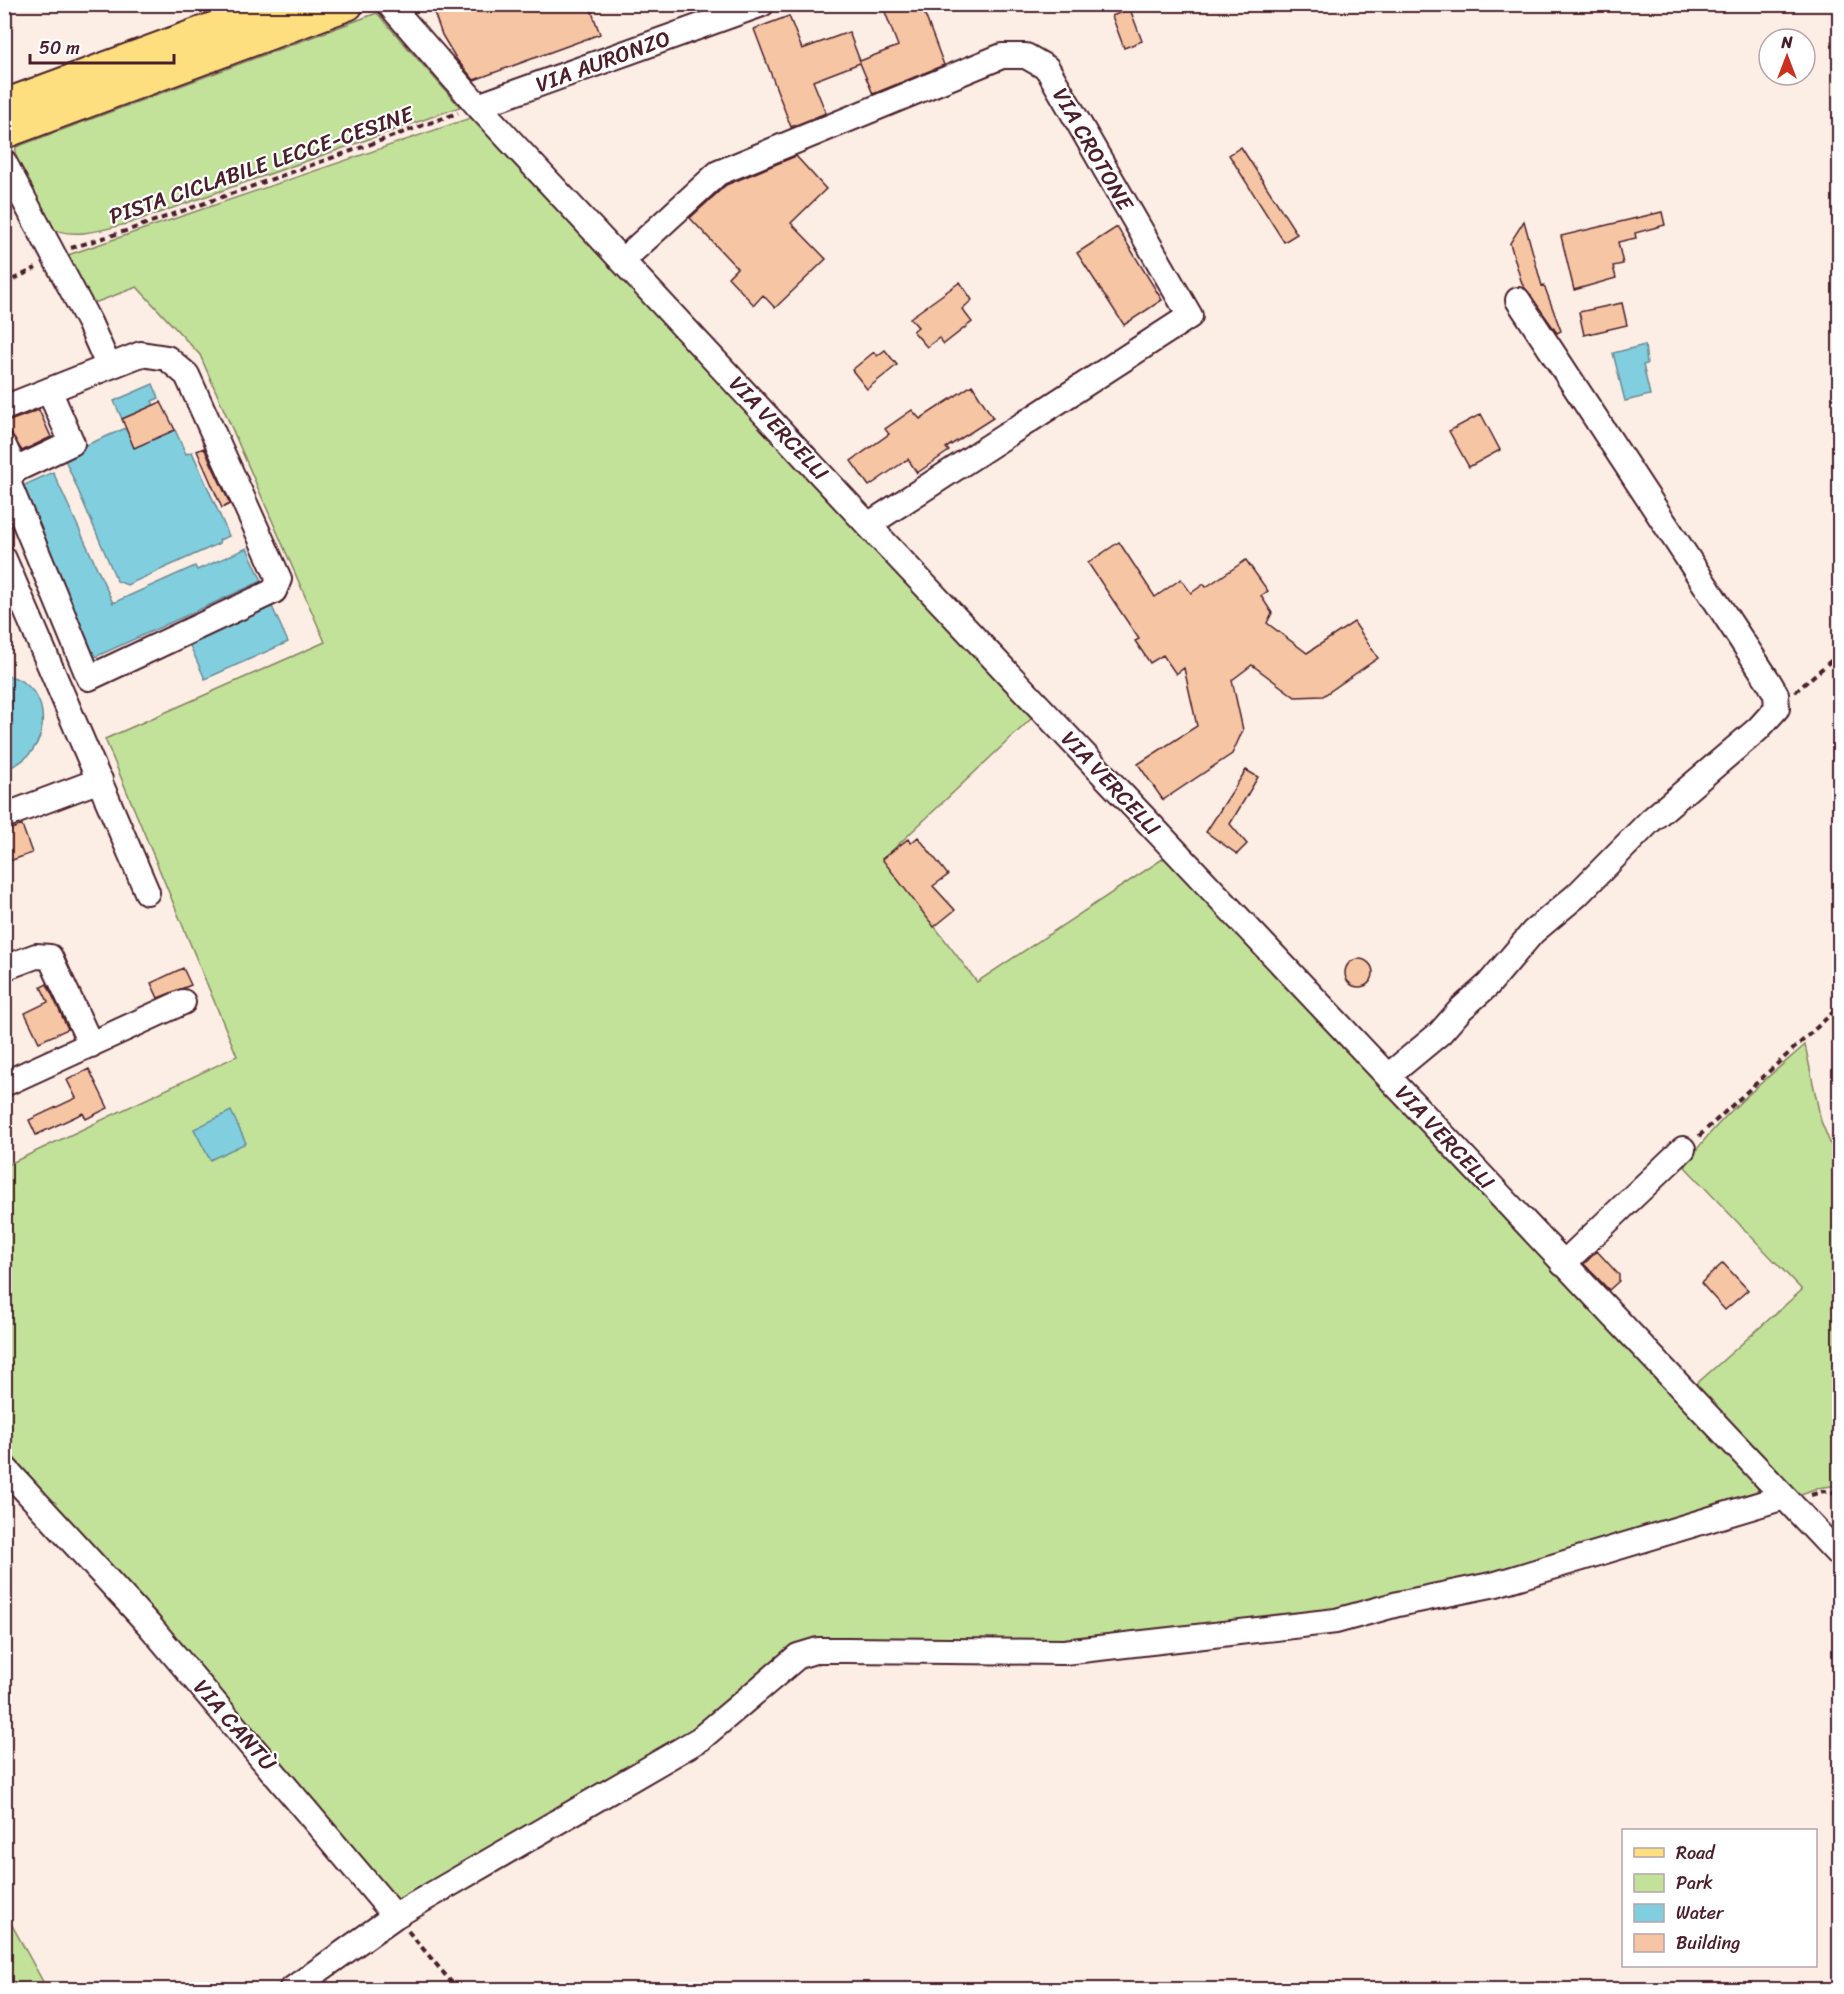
<svg xmlns="http://www.w3.org/2000/svg" width="1844" height="1994" font-family="Sriracha,sans-serif">
	<style>
		.green { fill: #c2e29a; stroke: #868062; stroke-width: 1.5 }
		.water { fill: #81cfde; stroke: #6b8996; stroke-width: 1.5 }
		.building { fill: #f5c5a4; stroke: #4a1f2b; stroke-width: 1.5 }
		.lines { fill: none; stroke-linecap: round; stroke-linejoin: round }
		.minor-casing { stroke: #4a1f2b; stroke-width: 28 }
		.major-casing { stroke: #4a1f2b; stroke-width: 36 }
		.path { stroke: #4a1f2b; stroke-width: 4; stroke-dasharray: 6 4.5; stroke-linecap: butt }
		.minor { stroke: #fff; stroke-width: 24 }
		.major { stroke: #fedf80; stroke-width: 32 }
		.labels { text-anchor: middle; dominant-baseline: central; stroke-width: 4.5; stroke-linejoin: round; paint-order: stroke }
		.street-label { font-size: 22px; fill: #4a1f2b; stroke: #fff }
	</style>
	<rect width="100%" height="100%" fill="#fceee4"/>
	<filter id="ink" filterUnits="userSpaceOnUse"><feTurbulence type="fractalNoise" baseFrequency=".0167" numOctaves="2"/><feDisplacementMap in="SourceGraphic" scale="12" xChannelSelector="R" yChannelSelector="G"/><feConvolveMatrix kernelMatrix="1 2 1 2 8 2 1 2 1" color-interpolation-filters="sRGB"/></filter>
	<g filter="url(#ink)">
		<!-- green -->
		<path class="green" d="M377,13L460,107L130,223C106,229 70,241 48,226L14,160L16,147Z
			M473,117L1033,717L883,859L977,982L1164,858L1266,961L1756,1477L1758,1492L1748,1501L1495,1578L1336,1612L1109,1637L1003,1645L806,1642L704,1726L408,1901L394,1902L84,1540L5,1455V1166L237,1056L105,739L325,642L200,355L137,287L97,302L84,299L65,256Z
			M1805,1045L1821,1121L1839,1165V1485L1817,1488L1796,1496L1693,1387L1802,1290L1685,1167C1711,1123 1766,1079 1805,1045Z
			M4,1913L8,1918L47,1989H5Z"/>
		<!-- water -->
		<path class="water" d="M1645,345L1647,364L1643,365L1650,395L1625,401L1613,353Z
			M153,384L159,398L152,401L154,406L122,419L114,401Z
			M126,428L134,447L175,430L186,454L192,452L229,536L219,540L220,543L127,585L117,581L63,455Z
			M53,472L113,603L195,566L197,570L247,548L262,581L95,657L18,488Z
			M270,602L288,642L205,679L187,639Z
			M5,675C57,685 53,756 5,769Z
			M231,1111L246,1143L210,1160L194,1129Z"/>
		<!-- building -->
		<path class="building" d="M431,4H589L600,34L474,80L457,60L442,35Z
			M882,4H921L944,65L873,94L860,63L813,81L826,113L791,127L754,29L789,16L802,49L849,32L860,61L898,46Z
			M1130,9L1142,41L1124,48L1112,16Z
			M1241,147L1297,234L1284,242L1229,155Z
			M796,156L826,189L791,223L826,259L775,308L763,295L754,305L728,277L737,268L690,218L726,185Z
			M1662,212L1665,225L1635,233L1636,238L1618,242L1623,264L1613,266L1616,278L1574,290L1561,236Z
			M1524,221L1542,286L1544,285L1561,331L1557,333L1522,284L1510,243Z
			M1117,227L1162,300L1124,325L1077,253Z
			M960,282L972,300L962,309L972,322L944,344L939,338L927,347L913,331L918,327L910,318Z
			M1622,303L1627,325L1584,335L1579,312Z
			M885,350L897,365L867,389L852,370L874,352L877,356Z
			M972,385L993,418L946,448L949,451L917,473L908,459L869,486L851,461L889,434L885,429L912,410L920,419Z
			M161,402L175,430L134,448L122,419Z
			M39,410L51,437L22,451L4,423Z
			M1481,414L1500,450L1469,467L1449,431Z
			M204,448L230,504L222,508L197,451Z
			M1119,542L1155,597L1181,579L1191,593L1204,584L1206,587L1246,560L1268,591L1261,596L1272,613L1267,623L1307,653L1354,622L1378,658L1323,696L1295,697L1252,665L1232,680L1243,730L1232,754L1163,800L1138,764L1197,726L1184,668L1176,674L1163,655L1150,663L1135,641L1139,639L1088,563Z
			M1246,770L1258,777L1230,824L1247,844L1237,854L1206,832Z
			M22,825L32,853L4,863V832Z
			M918,837L948,875L933,886L955,910L934,927L882,859L908,839L911,843Z
			M1345 973a14 14 0 1 1 28 0a14 14 0 1 1-28 0Z
			M183,968L191,985L158,998L151,983Z
			M47,984L68,1029L39,1042L25,1013L48,1002L41,987Z
			M89,1069L108,1108L86,1119L83,1113L36,1135L29,1120L76,1098L67,1080Z
			M1597,1251L1619,1275V1281L1609,1290L1584,1264Z
			M1723,1263L1748,1290L1725,1310L1701,1283Z"/>
		<g class="lines">
			<!-- minor casing -->
			<g class="minor-casing">
				<path id="minor" d="M389,4L478,106L868,525L1840,1556
					M478,106L762,4
					M4,162L89,322L108,365
					M623,260L718,173L1002,56H1026L1047,68L1190,316L868,525
					M4,408L141,354L167,358L187,375L279,579L274,591L89,678L8,482L15,470L4,446
					M15,470L72,443L49,390
					M4,559L147,892
					M4,816L100,780
					M4,968L36,956L50,957L91,1045
					M1388,1076L1440,1033L1461,1009L1488,985L1533,932L1577,895L1650,821L1758,729L1777,708L1776,694L1769,682L1518,300
					M4,1084L183,1002
					M1563,1264L1683,1149
					M4,1467L149,1625L395,1916
					M291,1990L395,1916L700,1739L798,1656L818,1650H846L1064,1652L1336,1621L1398,1604L1496,1584L1784,1497"/>
			</g>
			<!-- major casing -->
			<g class="major-casing">
				<path id="major" d="M4,106L281,4
					M4,132L347,4"/>
			</g>
			<!-- path -->
			<path class="path" d="M71,248L129,230L458,113
				M4,284L36,268
				M1795,692L1840,653
				M1699,1136L1840,1006
				M1811,1495L1824,1491L1840,1493
				M408,1931L458,1990"/>
			<!-- minor -->
			<use href="#minor" class="minor"/>
			<!-- major -->
			<use href="#major" class="major"/>
		</g>
	</g>
	<g class="labels">
		<!-- street labels -->
		<g class="street-label">
			<text transform="translate(603 61) rotate(-20)">VIA AURONZO</text>
			<text transform="translate(1093 149) rotate(60)">VIA CROTONE</text>
			<text transform="translate(261 165) rotate(-19)">PISTA CICLABILE LECCE-CESINE</text>
			<text transform="translate(779 428) rotate(47)">VIA VERCELLI</text>
			<text transform="translate(1111 783) rotate(47)">VIA VERCELLI</text>
			<text transform="translate(1445 1137) rotate(47)">VIA VERCELLI</text>
			<text transform="translate(235 1725) rotate(49)">VIA CANTÙ</text>
		</g>
	</g>
	<!-- margin -->
	<rect width="1844" height="1994" fill="none" stroke="#fff" stroke-width="24"/>
	<rect x="12" y="12" width="1820" height="1970" fill="none" stroke="#4a1f2b" stroke-width="2" filter="url(#ink)"/>
	<!-- legend -->
	<rect x="1622" y="1829" width="195" height="138" fill="#ffffff" stroke="#b7a5aa" stroke-width="1.5"/>
	<rect x="1634" y="1848" width="30" height="9" fill="#fedf80" stroke="#b7a5aa" stroke-width="1.5"/>
	<text x="1676" y="1859" font-size="18" fill="#4a1f2b">Road</text>
	<rect x="1634" y="1874" width="30" height="18" fill="#c2e29a" stroke="#b7a5aa" stroke-width="1.5"/>
	<text x="1676" y="1889" font-size="18" fill="#4a1f2b">Park</text>
	<rect x="1634" y="1904" width="30" height="18" fill="#81cfde" stroke="#b7a5aa" stroke-width="1.5"/>
	<text x="1676" y="1919" font-size="18" fill="#4a1f2b">Water</text>
	<rect x="1634" y="1934" width="30" height="18" fill="#f5c5a4" stroke="#b7a5aa" stroke-width="1.5"/>
	<text x="1676" y="1949" font-size="18" fill="#4a1f2b">Building</text>
	<!-- north arrow -->
	<g transform="translate(1787 57)"><circle r="28" fill="#ffffff" stroke="#b7a5aa" stroke-width="1.5"/>
	<path d="M0-4.5L10 22L0 15L-10 22Z" fill="#c8321e"/>
	<text y="-9" font-size="16" font-weight="bold" text-anchor="middle" fill="#4a1f2b">N</text>
	</g>
	<!-- scale -->
	<path d="M30 54v9h144v-9" fill="none" stroke="#4a1f2b" stroke-width="3"/>
	<text x="39" y="54" font-size="18" fill="#4a1f2b" stroke="#ffffff" stroke-width="4.5" paint-order="stroke">50 m</text>
</svg>
